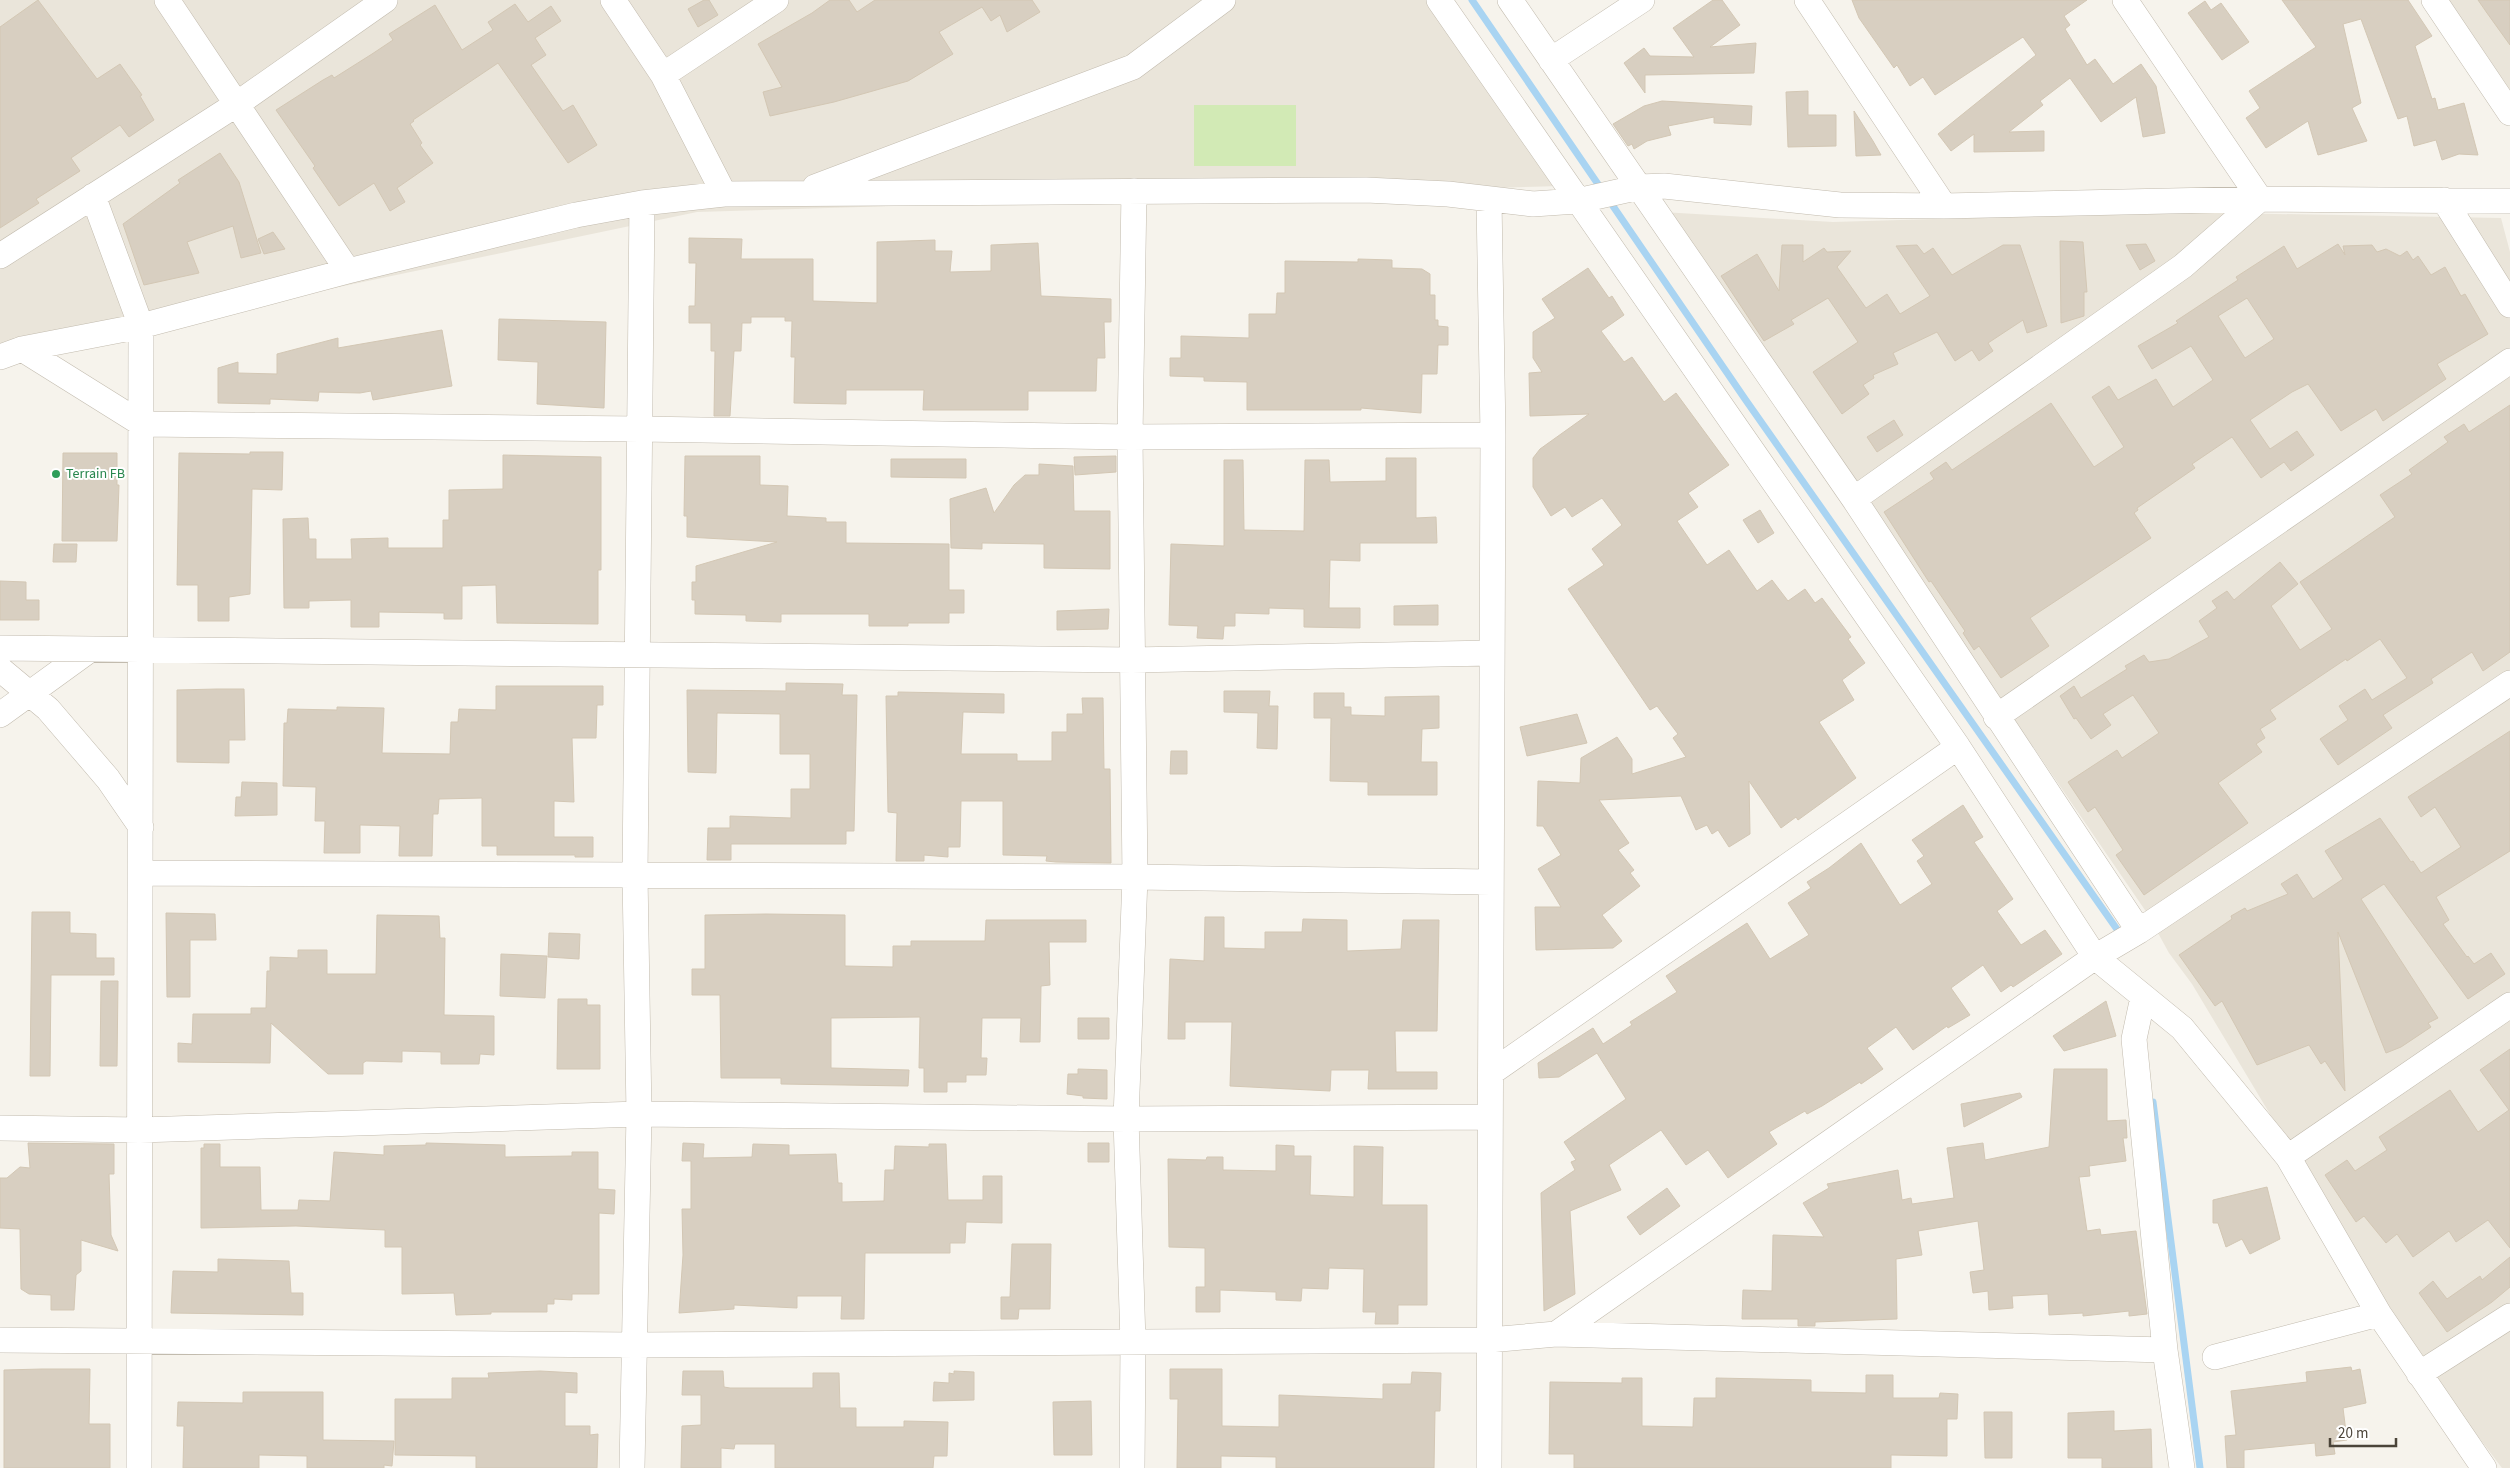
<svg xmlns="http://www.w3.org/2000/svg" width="2510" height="1468" font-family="'Source Sans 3',sans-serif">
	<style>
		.residential { fill: #eae5da }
		.green { fill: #d2eab5 }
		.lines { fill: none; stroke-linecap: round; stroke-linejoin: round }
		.stream { stroke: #a9d4f2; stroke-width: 7 }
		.building { fill: #d8cfc1; stroke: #d3c7b4; fill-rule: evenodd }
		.minor-casing { stroke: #c2bbae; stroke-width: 26 }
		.minor { stroke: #fff; stroke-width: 25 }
		.leisure-dot { fill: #2e9e5b; stroke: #fff; stroke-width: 2 }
		.labels { text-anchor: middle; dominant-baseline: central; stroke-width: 4; stroke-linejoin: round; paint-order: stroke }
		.leisure-label { font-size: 14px; fill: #27864d; stroke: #fff; text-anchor: start }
	</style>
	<rect width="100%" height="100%" fill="#f6f3ec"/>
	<!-- residential -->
	<path class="residential" d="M0,0H1449L1561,186L697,212L0,358Z
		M2441,0H2510V103Z
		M1662,212L1833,222L2169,212L2501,218L2510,252V1468H2502L2418,1357L2346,1241L2192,984L2169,953L2147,913L1979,668Z"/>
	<!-- green -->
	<path class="green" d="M1194,105H1296V166H1194Z"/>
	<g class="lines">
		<!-- stream -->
		<path class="stream" d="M1472,0L1745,399L2121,935
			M2153,1102L2200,1468"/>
	</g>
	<!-- building -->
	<path class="building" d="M38,0L97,79L120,64L142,95L140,96L154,120L129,137L120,125L71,158L80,171L36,199L39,203L0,228V27Z
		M704,0H709L718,15L698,27L688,9Z
		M830,0H849L857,12L875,0H1032L1040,12L1007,32L1000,15L991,21L982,7L939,32L953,54L908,81L834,102L770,116L763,92L782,87L758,44L812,13Z
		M1713,0H1722L1740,25L1710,47L1756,43L1754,73L1645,75V93L1624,63L1644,48L1650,56L1694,57L1673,28Z
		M1852,0H2087L2064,16L2070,25L2065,29L2087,65L2095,59L2113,84L2141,64L2156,86L2165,133L2143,137L2136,97L2101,122L2070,78L2040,101L2043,105L2009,132L2044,131V151L1974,152V134L1951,151L1938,134L2036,55L2023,37L1935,95L1923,77L1910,86L1897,65L1894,68L1859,18Z
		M2282,0H2408L2432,36L2415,46L2432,99L2435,98L2438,110L2464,103L2478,155L2459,154L2442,160L2436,140L2414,146L2407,116L2398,119L2361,19L2343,24L2361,103L2352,108L2367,141L2318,155L2308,121L2266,148L2246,118L2260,108L2249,91L2316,47Z
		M2478,0H2510V45L2487,13Z
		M2205,1L2211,10L2221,3L2249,42L2222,60L2188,13Z
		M515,4L528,22L551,6L561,21L535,38L546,55L531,65L563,111L573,105L597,145L568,163L498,63L413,120L414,121L410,124L422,143L420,145L433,163L397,188L405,202L390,211L374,183L339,206L313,168L315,166L276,110L323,80L332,75L334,78L372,54L393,40L389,34L435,5L462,50L493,30L488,22Z
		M1808,91V115H1836V146L1788,147L1786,92Z
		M1662,101L1752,106L1751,125L1714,123V117L1668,126L1671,135L1647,141L1634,149L1632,144L1628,146L1613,124L1644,106Z
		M1854,111L1873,141L1881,155L1856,156Z
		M220,153L239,182L261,253L241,258L233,226L187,242L199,273L144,285L123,224L180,183L178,180Z
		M273,232L285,249L264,254L258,239Z
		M689,238L742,239L741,259H813V301L877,303V242L935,240V251H952L950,272L991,271V245L1038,243L1041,296L1111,299V322H1104L1105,358H1097L1096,391H1028V410H923L924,390H846V404L794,403L795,357H791L792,321H785V317H751V323H742L741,351H734L730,416H714L715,351H711V323H689V306H695L696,263H689Z
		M2060,241L2083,242L2087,292H2084V316L2061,323Z
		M2146,244L2155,261L2140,270L2126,245Z
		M2338,244L2345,255L2343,246L2372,245L2377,252L2386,249L2400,256L2407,251L2413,260L2418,256L2431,275L2445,267L2461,296L2465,294L2488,334L2437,364L2446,379L2383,421L2376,409L2341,431L2308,384L2292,392L2250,420L2270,449L2297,431L2314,455L2291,471L2284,462L2261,478L2232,437L2192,464L2195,468L2137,508L2138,510L2134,513L2151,538L2030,618L2049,646L2001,678L1979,646L1974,650L1963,633L1965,631L1931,581L1929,582L1884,512L1934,479L1930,473L1946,462L1952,470L2051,403L2094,467L2124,447L2092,397L2109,386L2118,400L2156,379L2173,407L2213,380L2191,346L2152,369L2138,346L2178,323L2176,321L2238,280L2236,277L2284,246L2297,269ZM2247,298L2274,339L2245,358L2218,316Z
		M1782,245H1803V262L1824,248L1827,252L1851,251L1837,267L1866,308L1887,294L1900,314L1930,296L1896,246L1917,245L1924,254L1933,248L1952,275L2003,245H2020L2047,326L2027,333L2023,320L1988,343L1993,351L1979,361L1972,350L1955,361L1937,332L1893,353L1898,364L1873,375L1874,378L1863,385L1869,394L1842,414L1813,372L1858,342L1828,298L1791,320L1794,324L1764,341L1721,276L1757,254L1779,291Z
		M1358,259L1392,260V268L1422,269L1430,274V295H1435V320H1438V326L1448,327V345H1438L1437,374H1422L1421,413L1361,408V410H1247V382L1204,381V377L1170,376V358H1181V336L1249,338V314H1276L1277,293H1285V261L1358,262Z
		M1588,268L1609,298L1612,296L1624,315L1601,331L1624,362L1632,357L1664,402L1676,393L1729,465L1688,493L1698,507L1677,521L1707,565L1729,550L1757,591L1772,580L1788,601L1805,589L1815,603L1822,598L1851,637L1848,639L1865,663L1842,680L1854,700L1819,722L1856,778L1798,820L1796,817L1781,828L1749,781L1750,834L1729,847L1718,830L1712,834L1707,825L1696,830L1681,796L1599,800L1629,843L1618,850L1634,870L1630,873L1640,886L1602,915L1622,941L1613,948L1536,950L1535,907H1561L1538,869L1561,855L1543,826H1537L1538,781L1580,783L1581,758L1617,737L1632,759V774L1686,757L1673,738L1678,734L1657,706L1650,710L1568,589L1604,565L1592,549L1622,525L1602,498L1572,517L1565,507L1551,516L1533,487V458L1540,449L1589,414L1530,416L1529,373L1542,372L1533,358V332L1555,318L1542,299Z
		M499,319L606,322L604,408L537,404L538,362L498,360Z
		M442,330L452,386L373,400L371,391L360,393L319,392L318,401L270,399V404L218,403V368L238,362V373L277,374V354L338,338V348Z
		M2510,405V652L2483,671L2472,652L2431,679L2433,683L2383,715L2392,728L2338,765L2320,739L2348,720L2339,706L2365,689L2372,700L2407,678L2380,639L2347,661L2346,659L2270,710L2276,719L2260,729L2265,738L2256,744L2262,752L2218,783L2248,823L2144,895L2116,855L2123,850L2095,807L2088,812L2068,782L2117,750L2122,758L2159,733L2133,695L2103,714L2111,725L2091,739L2076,718L2074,719L2060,696L2074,686L2081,698L2127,669L2125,666L2144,655L2149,662L2169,659L2209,637L2199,621L2217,608L2212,601L2227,591L2234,600L2280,562L2298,584L2271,606L2300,650L2332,629L2300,582L2395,517L2380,495L2412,474L2409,470L2448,442L2444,437L2464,424L2469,432Z
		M1894,420L1903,435L1877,452L1867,437Z
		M250,452H283L282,490L252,489L250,594L229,597V621H198V585H177L179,453L250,454Z
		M63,453H117V485H119L117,541H62Z
		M503,455L601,457V570H598V624L497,623L496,585L462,586V619H444V613L379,612V627H351V600L309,601V608H284L283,519L308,518L309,539H316V559H352L351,539L388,538V548H443V520H449V490L503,489Z
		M685,456H760V485L788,486L787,516L826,518V522H846V543L949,544V590H964V613H949V623H908V626H869V614H781V622L746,621V615L695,614V600H692V582H696V566L777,542L687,537V516H684Z
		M1116,456V472L1075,475L1074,457Z
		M1386,458H1416V518L1436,517L1437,543H1360V561L1330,560L1329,608H1360V628L1304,627V609L1269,608V614L1235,613V626H1224L1223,639L1197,638L1198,626L1169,625L1171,544L1224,546V460H1243L1244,530L1304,531L1305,460H1329L1330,482L1386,481Z
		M891,459H966V478L891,477Z
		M1039,464L1073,466L1074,511H1110V569L1044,568V544L982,543V549L951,548L950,499L986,488L994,513L1014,485L1025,475H1039Z
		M1760,510L1774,533L1758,543L1743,520Z
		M54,544H77L76,562H53Z
		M0,581L26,582V600H39V620H0Z
		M1438,605V625H1394V606Z
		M1109,609L1108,629L1057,630V611Z
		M786,683L843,684L842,695H857L854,831H846V844H731V860H707L708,828H730V816L791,818V789H810V754H780V714L717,713L716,773L688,772L687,690L786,691Z
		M496,686H603V705H597L596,738H572L574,802L554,801V837H593V857H575V855H497V846H482V798L439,799L438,814H433L432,856H399L400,826L360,825V853H324L325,821H315L316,787L283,786L284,723H287L288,709L337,710V707L384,708L382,753L450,754L451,722H458L459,709L496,710Z
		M217,689H244L245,740H229V763L177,762V690Z
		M1224,691H1270L1269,706H1278L1277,749L1257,748L1258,713L1224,712Z
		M898,692L1004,694V713L963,712L961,754H1017V761H1052V732H1067V714H1083L1082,698H1103L1104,769H1110L1111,863L1056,862L1046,861L1047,856L1003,855V801H961L960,847H948V857L924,855V861H896L897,813L888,812L886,696H898Z
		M1314,693H1344V707H1351V715L1385,716V697L1439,696V728L1422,729L1421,762H1437V795H1368V782L1330,781L1331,718H1314Z
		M1577,714L1587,743L1527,756L1520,727Z
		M2510,731V851L2436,897L2449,920L2443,924L2467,957L2468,956L2474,964L2491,953L2505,974L2468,999L2384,884L2361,899L2438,1018L2428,1023L2431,1027L2401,1047L2386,1053L2338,932L2345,1091L2325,1061L2321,1064L2309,1045L2257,1065L2222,1001L2215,1006L2179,955L2232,919L2231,916L2245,908L2247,911L2288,894L2281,884L2297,874L2313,899L2343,879L2325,851L2380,818L2411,862L2413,861L2421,873L2461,847L2435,807L2421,817L2408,797Z
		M1171,751H1187V774H1170Z
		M242,782L277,783V815L235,816L236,797H241Z
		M1963,805L1983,837L1974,842L2013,899L1997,911L2021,945L2045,930L2062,954L2013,987L2011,985L2001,992L1983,965L1951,988L1970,1015L1948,1028L1947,1026L1913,1050L1896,1027L1867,1048L1883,1069L1861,1084L1860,1082L1822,1106L1807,1114L1805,1111L1769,1132L1777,1144L1728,1178L1708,1150L1686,1165L1661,1130L1609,1165L1621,1190L1570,1211L1575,1294L1544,1311L1541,1193L1575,1170L1571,1162L1576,1160L1564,1142L1626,1099L1597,1053L1559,1077L1539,1078L1538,1063L1593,1028L1603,1044L1632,1025L1630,1022L1677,992L1666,976L1747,923L1770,959L1809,935L1788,903L1811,888L1807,882L1829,868L1861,843L1900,905L1932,884L1917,861L1924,856L1912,840Z
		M32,912H70V933L96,934V958H114V975H51L50,1076H30Z
		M166,913L215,914L216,940H190V997H167Z
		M766,914L845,915V966L893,967V946H911V941H985L986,920H1086V942H1049L1050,985L1041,986L1040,1042H1020L1021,1018H982L981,1058H987L986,1075H966V1082H947V1092H924V1068H919L920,1017L831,1018V1068L909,1070L908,1086L781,1084V1078H721L720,995H692V969H705V915Z
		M377,915L439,916L440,938H445L444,1015L494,1016V1055L480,1054L479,1064H441V1052L402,1051V1062L366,1061L363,1063V1074H328L271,1023L270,1063L178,1062V1043L192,1044L193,1014H251V1008H266L267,971H270V957L298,958V950H327V974H376Z
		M1205,917H1224V948L1265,949V932H1302L1303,919L1347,920V951L1401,949L1403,920H1439L1437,1031H1395L1396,1072H1437V1089H1368L1369,1070H1331L1330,1091L1230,1086L1232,1022H1185V1039H1168L1170,959L1204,961Z
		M549,933L580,934L579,959L548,957Z
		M501,954L547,956L545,998L500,996Z
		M101,981H118L117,1066H100Z
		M558,999H587V1005H600V1069H557Z
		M2106,1001L2116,1036L2064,1051L2053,1036Z
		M1078,1018H1109V1039H1078Z
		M2510,1049V1248L2488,1220L2456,1242L2449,1231L2413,1257L2397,1234L2386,1243L2364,1216L2356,1222L2325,1175L2347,1160L2355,1171L2387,1150L2379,1137L2450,1090L2478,1132L2509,1110L2480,1070Z
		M1078,1069L1107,1070V1099L1083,1098V1096L1067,1094L1068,1074H1078Z
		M2054,1069H2107V1121L2126,1120L2127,1138H2123L2126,1161L2089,1166L2090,1176L2079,1177L2087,1231L2100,1229L2101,1235L2136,1231L2147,1314L2129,1316V1311L2083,1316V1313L2049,1315L2048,1294L2012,1296L2013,1308L1989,1310L1988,1291L1973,1293L1970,1272L1984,1270L1978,1221L1918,1231L1922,1255L1896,1259L1897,1319L1815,1322V1326H1798V1319H1742L1743,1290L1772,1291L1773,1235L1824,1237L1803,1203L1829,1188L1827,1184L1898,1170L1902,1200L1911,1198L1912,1204L1954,1198L1947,1148L1983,1143L1985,1160L2049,1147Z
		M2020,1093L2022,1097L1964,1127L1961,1104Z
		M28,1143L114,1144V1174H109L111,1235L118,1251L81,1240V1271L76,1275L74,1310H51V1295L29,1294L21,1289L20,1229L0,1228V1178H7L20,1167L30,1168Z
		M426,1143L505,1145V1157L572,1156V1152H598V1189L615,1190L614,1214L599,1213V1294H572V1300L554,1299V1304H547V1312H491V1314L456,1315L454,1293L402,1294V1247H385V1230L296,1226L201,1228V1148H204V1144H220V1167H260L261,1210H298L299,1200L330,1201L334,1152L384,1155V1146L426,1145Z
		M683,1143L704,1144L703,1158L752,1157L753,1144L789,1145V1155L836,1154L838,1183H842V1202L884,1201L885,1170H894L895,1146L929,1147V1144H946L948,1200H983V1176H1002V1223L966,1222L965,1243H950V1253H865L864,1319H841L842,1296H797V1308L734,1305V1309L679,1313L683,1255L682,1209H691V1161H682Z
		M1088,1143H1109V1162H1088Z
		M1276,1145L1294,1146V1156H1311L1310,1195L1354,1197V1146L1383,1147L1382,1205H1427V1305H1398V1324H1375L1376,1312H1363L1364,1269L1329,1268L1328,1289L1302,1288L1301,1301L1276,1300V1292L1220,1290V1312H1196V1287H1205V1248L1169,1247L1168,1159L1206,1160L1207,1157H1223V1170L1276,1171Z
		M2267,1187L2280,1239L2250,1254L2242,1239L2226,1247L2218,1223H2213V1200Z
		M1667,1188L1680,1206L1640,1235L1627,1217Z
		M1012,1244H1051L1050,1309H1019L1018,1319H1001V1297H1010Z
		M2510,1257V1287L2492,1302L2447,1332L2419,1293L2433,1281L2447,1299L2480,1276L2482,1280Z
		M218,1259L289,1261L291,1293H303V1315L171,1313L173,1271L218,1272Z
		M2351,1367L2352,1371L2360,1369L2366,1403L2343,1408L2347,1440L2333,1442L2335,1454L2316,1456L2315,1443L2244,1450V1468H2227L2225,1436L2236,1435L2231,1391L2307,1382L2306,1372Z
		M42,1369H90L89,1424H110V1468H4V1370Z
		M1170,1369H1222V1426L1279,1427V1395L1383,1399V1384H1411L1412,1372L1441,1373L1440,1411H1435L1434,1468H1276V1457L1221,1456V1468H1177L1178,1399H1170Z
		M540,1371L577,1373V1393L565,1392V1426H590V1435L598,1434L597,1468H476V1456L395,1455V1399H452V1378H489L488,1373Z
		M683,1371H723L724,1387L730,1388H813V1373H839L840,1408H856V1427H904V1421L948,1422L947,1456H934L933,1468H775V1444H735L734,1449L721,1448V1468H681L682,1426L701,1425V1395H682Z
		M954,1371L974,1372V1400L933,1401L934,1382L949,1383V1373L954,1374Z
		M1866,1375H1893V1398H1939L1940,1393L1958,1394L1957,1419H1947V1456L1891,1455V1468H1574V1454H1549L1550,1382L1622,1383V1378H1642V1426L1693,1427L1694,1398H1716V1378L1811,1380V1392L1866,1393Z
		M243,1392H323V1440L394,1441L392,1466L384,1465V1468H307V1456L259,1455V1468H183L184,1426H177L178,1402L243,1403Z
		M1091,1401L1092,1455H1054L1053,1402Z
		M2114,1411V1431L2151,1429L2152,1468H2102V1458H2068V1413Z
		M1984,1412H2012V1458H1985Z"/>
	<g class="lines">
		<!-- minor casing -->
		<g class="minor-casing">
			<path id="minor" d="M167,0L348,271
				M613,0L663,75L724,194
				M1439,0L1958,747L2095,957L2182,1028L2288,1157L2379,1314L2484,1468
				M1510,0L1854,499L2139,931
				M1807,0L1944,206
				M2434,0L2510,113
				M1551,60L1642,0
				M663,75L776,0
				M815,187L1133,67L1223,0
				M93,196L141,326L139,1468
				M2444,200L2510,305
				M0,256L237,104L385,0
				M22,349L142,424L640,429L1130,437L1493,435
				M0,357L22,349L141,326L348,271L576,215L642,203L724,194L1366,190L1448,194L1533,204L1577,201L1640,187L1664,186L1840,205L1944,206L2260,199L2510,201
				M1854,499L2183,266L2260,199L2125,0
				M0,648L1132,660L1492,653
				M0,669L48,709L108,779L141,827
				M0,715L91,649
				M1996,717L2510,361
				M141,873L1135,877L1491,882
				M2143,997L2134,1039L2165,1350L2182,1468
				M1492,1072L1958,747
				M0,1128L140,1130L639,1114L1126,1119L1490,1117
				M2288,1157L2510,1005
				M1556,1334L2165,1350
				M0,1340L635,1345L1489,1340L1556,1334L2095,957L2139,931L2510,683
				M2215,1357L2379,1314
				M2419,1374L2510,1316
				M632,1468L639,1114L635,875L642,203
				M1132,1468L1133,1342L1126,1119L1135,877L1130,437L1134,191
				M1489,1468L1493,435L1489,200"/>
		</g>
		<!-- minor -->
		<use href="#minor" class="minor"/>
	</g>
	<!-- markers -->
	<circle class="leisure-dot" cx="56" cy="474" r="5"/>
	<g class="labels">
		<!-- leisure labels -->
		<g class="leisure-label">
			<text x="66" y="474">Terrain FB</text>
		</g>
	</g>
	<!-- scale -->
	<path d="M2330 1438v8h66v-8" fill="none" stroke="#4b4439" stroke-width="2.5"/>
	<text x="2338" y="1438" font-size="15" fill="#4b4439" stroke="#ffffff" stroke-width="4" paint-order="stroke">20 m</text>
</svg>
